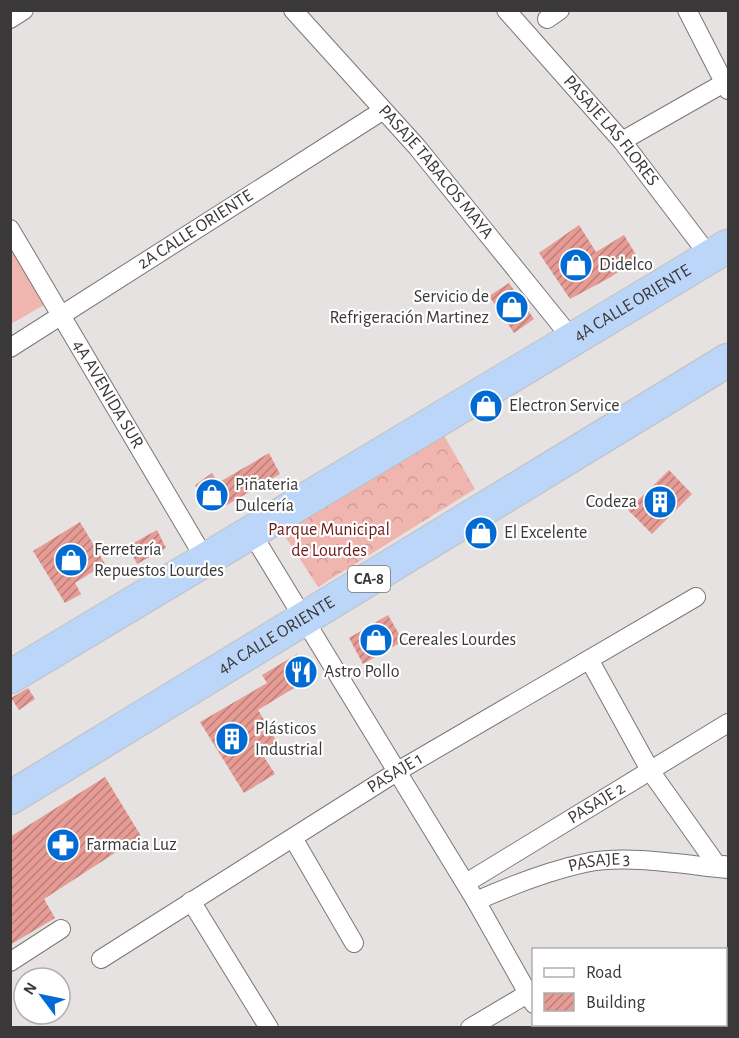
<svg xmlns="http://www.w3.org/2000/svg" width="739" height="1038" font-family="'Alegreya Sans',sans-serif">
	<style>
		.forest { fill: url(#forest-crowns) }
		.garden { fill: #f1b5af }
		.building { fill: url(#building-hatch) }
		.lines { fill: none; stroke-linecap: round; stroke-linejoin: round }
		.street-casing { stroke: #7b7776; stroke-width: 20 }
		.highway-casing { stroke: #c0bfbf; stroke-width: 35 }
		.street { stroke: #fff; stroke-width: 18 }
		.highway { stroke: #bcd6f9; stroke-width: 33 }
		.labels { text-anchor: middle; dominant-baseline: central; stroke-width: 4.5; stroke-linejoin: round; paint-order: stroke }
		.shield { fill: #fff; stroke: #757474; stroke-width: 1.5 }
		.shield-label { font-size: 16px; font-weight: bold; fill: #3a3838 }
		.street-label { font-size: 18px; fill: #3a3838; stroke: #fff }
		.poi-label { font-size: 18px; fill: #3a3838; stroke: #fff; text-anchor: start }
		.park-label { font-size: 18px; fill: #701919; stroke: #fff }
	</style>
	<defs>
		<pattern id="forest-crowns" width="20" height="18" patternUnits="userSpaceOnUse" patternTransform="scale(1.5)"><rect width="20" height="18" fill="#f1b5af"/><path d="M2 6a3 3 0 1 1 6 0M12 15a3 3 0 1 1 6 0" fill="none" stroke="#cf9c97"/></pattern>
		<pattern id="building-hatch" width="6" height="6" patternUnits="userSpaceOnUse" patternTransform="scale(1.5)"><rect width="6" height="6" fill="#e69b94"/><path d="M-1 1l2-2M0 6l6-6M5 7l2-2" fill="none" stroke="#bb7f7a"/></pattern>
	</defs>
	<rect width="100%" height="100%" fill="#e7e2e2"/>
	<!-- forest -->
	<path class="forest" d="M442,432L475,489L318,587L281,530Z"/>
	<!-- garden -->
	<path class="garden" d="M10,229L56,298L11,324H10Z"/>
	<!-- building -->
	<path class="building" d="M579,225L596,252L624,235L638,258L611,277L570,299L539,253Z
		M509,283L534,319L514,333L489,296Z
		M269,453L280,474L215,512L210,510L195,485L212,473L218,483Z
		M669,470L692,494L652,534L628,510Z
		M80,522L105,564L75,583L81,594L65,603L33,551Z
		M493,525L497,533L474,547L469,540Z
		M157,530L166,548L137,564L128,546Z
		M388,615L403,641L363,664L349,638Z
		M297,654L312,677L258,710L280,747L264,757L275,774L244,793L200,722L267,683L262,675Z
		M28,688L35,699L19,710L11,698Z
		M105,777L141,836L44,899L55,918L10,945V837Z"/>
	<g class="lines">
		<!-- street casing -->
		<g class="street-casing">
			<g id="street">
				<path id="s1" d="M293,10L417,147L573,340"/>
				<path id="s2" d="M506,10L622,141L710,257"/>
				<path d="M687,10L728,90"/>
				<path d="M10,19L24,10"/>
				<path d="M547,19L560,10"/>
				<path d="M622,141L724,83"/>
				<path id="s3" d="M10,229L205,559"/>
				<path id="s4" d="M10,348L382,111"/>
				<path d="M251,532L476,901L534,1004"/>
				<path d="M590,661L651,772L719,868L724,865"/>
				<path d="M293,838L354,943"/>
				<path id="s5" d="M466,883L728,723"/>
				<path d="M191,901L269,1028"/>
				<path id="s6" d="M476,901C512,885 548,871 585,863C627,854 686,865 728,869"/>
				<path id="s7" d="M101,959L398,771L696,597"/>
				<path d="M10,962L61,929"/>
				<path d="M726,1019H728"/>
				<path d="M548,1024L550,1028"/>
				<path d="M679,1024L680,1028"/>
				<path d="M470,1028L534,990"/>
			</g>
		</g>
		<!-- highway casing -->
		<g class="highway-casing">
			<g id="highway">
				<path id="s8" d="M10,677L728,246"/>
				<path id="s9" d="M10,798L728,360"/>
			</g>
		</g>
		<!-- street -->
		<use href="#street" class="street"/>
		<!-- highway -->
		<use href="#highway" class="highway"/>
	</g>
	<!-- icons -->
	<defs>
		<g id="shop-disc" transform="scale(1.725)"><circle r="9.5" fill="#016bd3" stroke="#fff"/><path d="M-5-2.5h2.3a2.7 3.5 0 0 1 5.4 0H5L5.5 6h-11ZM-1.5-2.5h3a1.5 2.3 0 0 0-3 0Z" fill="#fff"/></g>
		<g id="building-disc" transform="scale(1.725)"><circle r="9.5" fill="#016bd3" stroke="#fff"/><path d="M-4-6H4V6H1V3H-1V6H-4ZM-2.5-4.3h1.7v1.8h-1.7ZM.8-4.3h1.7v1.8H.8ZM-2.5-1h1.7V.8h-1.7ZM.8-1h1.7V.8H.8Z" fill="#fff"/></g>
		<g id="restaurant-disc" transform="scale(1.725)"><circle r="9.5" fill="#016bd3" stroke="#fff"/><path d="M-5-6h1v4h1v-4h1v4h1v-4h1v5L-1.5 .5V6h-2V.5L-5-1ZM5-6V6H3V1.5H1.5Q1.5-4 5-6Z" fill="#fff"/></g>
		<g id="pharmacy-disc" transform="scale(1.725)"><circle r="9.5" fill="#016bd3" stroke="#fff"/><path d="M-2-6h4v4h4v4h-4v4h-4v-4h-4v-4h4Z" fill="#fff"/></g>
	</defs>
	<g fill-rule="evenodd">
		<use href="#shop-disc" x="576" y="265"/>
		<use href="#shop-disc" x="512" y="307"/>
		<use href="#shop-disc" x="486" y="406"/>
		<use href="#shop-disc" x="212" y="495"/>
		<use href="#building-disc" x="660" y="502"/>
		<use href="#shop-disc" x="481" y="533"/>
		<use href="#shop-disc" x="71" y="560"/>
		<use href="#shop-disc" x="376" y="640"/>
		<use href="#restaurant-disc" x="301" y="672"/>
		<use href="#building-disc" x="232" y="739"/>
		<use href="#pharmacy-disc" x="63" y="845"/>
	</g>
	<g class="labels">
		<!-- shield labels -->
		<rect class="shield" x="348" y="566" width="42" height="26" rx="4.5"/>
		<g class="shield-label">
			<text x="369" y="579">CA-8</text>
		</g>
		<!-- street labels -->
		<g class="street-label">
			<text stroke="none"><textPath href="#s2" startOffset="160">PASAJE LAS FLORES</textPath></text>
			<text stroke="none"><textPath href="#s1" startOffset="216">PASAJE TABACOS MAYA</textPath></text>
			<text stroke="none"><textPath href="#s4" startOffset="220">2A CALLE ORIENTE</textPath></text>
			<text stroke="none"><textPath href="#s8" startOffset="726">4A CALLE ORIENTE</textPath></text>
			<text stroke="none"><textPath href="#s3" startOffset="192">4A AVENIDA SUR</textPath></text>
			<text stroke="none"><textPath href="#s9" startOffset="312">4A CALLE ORIENTE</textPath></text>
			<text stroke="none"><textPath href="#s7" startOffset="348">PASAJE 1</textPath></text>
			<text stroke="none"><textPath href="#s5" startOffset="153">PASAJE 2</textPath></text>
			<text stroke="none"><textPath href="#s6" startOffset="130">PASAJE 3</textPath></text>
		</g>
		<!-- poi labels -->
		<g class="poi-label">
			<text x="599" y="265">Didelco</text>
			<text x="489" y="297" text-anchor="end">Servicio de<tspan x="489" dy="21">Refrigeración Martinez</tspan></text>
			<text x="509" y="406">Electron Service</text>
			<text x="235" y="485">Piñateria<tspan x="235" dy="21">Dulcería</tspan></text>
			<text x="637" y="502" text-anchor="end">Codeza</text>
			<text x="504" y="533">El Excelente</text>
			<text x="94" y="550">Ferretería<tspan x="94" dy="21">Repuestos Lourdes</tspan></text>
			<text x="399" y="640">Cereales Lourdes</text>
			<text x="324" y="672">Astro Pollo</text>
			<text x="255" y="729">Plásticos<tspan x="255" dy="21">Industrial</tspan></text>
			<text x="86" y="845">Farmacia Luz</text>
		</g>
		<!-- park labels -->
		<g class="park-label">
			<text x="329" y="530">Parque Municipal<tspan x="329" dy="21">de Lourdes</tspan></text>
		</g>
	</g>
	<!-- border -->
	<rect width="739" height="1038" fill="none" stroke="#3a3838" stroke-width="24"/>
	<!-- legend -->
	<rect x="532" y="948" width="195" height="78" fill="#ffffff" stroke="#b0afaf" stroke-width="1.5"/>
	<rect x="544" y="968" width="30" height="9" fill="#ffffff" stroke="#b0afaf" stroke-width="1.5"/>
	<text x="586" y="978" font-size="18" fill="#3a3838">Road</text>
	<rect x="544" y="993" width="30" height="18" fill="url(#building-hatch)" stroke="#b0afaf" stroke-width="1.5"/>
	<text x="586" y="1008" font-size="18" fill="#3a3838">Building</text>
	<!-- north arrow -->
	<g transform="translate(42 996) rotate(302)"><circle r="28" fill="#ffffff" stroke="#b0afaf" stroke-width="1.5"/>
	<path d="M0-4.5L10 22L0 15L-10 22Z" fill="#016bd3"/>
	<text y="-9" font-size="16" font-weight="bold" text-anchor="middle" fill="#3a3838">N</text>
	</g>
</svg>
